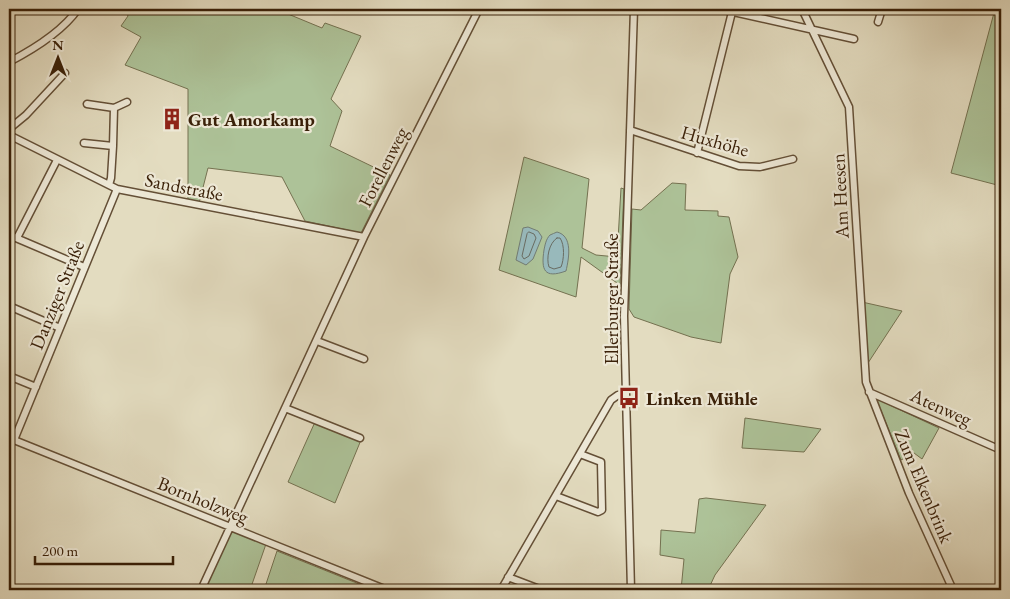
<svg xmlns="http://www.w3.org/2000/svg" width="1010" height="599" font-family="'EB Garamond',serif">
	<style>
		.green { fill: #adc298; stroke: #747150 }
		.water { fill: #98b9bb; stroke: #727c73 }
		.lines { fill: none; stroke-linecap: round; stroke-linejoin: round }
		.shore { stroke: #696c62; stroke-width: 1 }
		.minor-casing { stroke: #644f36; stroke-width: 9 }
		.minor { stroke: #ede8d6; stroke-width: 6 }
		.labels { text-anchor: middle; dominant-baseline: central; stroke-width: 4.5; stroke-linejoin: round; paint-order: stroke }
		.poi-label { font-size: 19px; font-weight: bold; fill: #3a2008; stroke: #ede8d6; text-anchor: start }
		.street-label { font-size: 19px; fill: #3a2008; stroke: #ede8d6 }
	</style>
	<rect width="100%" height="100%" fill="#e3dcc0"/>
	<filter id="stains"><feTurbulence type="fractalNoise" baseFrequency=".004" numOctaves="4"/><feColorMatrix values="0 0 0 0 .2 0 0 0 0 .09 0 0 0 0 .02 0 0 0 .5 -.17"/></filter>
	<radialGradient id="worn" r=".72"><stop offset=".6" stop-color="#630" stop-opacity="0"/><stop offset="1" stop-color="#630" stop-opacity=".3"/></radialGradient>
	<!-- green -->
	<path class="green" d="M125,9H276L322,28L325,23L361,36L331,99L342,111L330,146L390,175L361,233L305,221L282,177L208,168L199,203L188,201V89L125,65L141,37L121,26L128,16Z
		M995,9H1001V186L951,173Z
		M524,157L589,179L582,248L596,255L617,257L621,188L624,189L620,287L617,283L581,257L576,297L499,270Z
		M672,183L686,184L685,210L718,211V216L729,217L738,257L730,274L721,343L691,337L634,317L629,309L632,209L641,210Z
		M862,302L902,311L868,363Z
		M879,400L939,428L922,459L914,453L901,460L877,401Z
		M745,418L821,429L804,452L742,448Z
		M315,422L361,440L335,503L288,482Z
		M706,498L766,505L715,575L708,590H681L684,559L660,555L661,530L695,533L699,499Z
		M234,532L266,544L250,590H204L231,533Z
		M277,551L374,590H264Z"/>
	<!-- water -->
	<path class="water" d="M528,227L538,231L542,237L533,259L526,265L516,260L523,228Z
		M557,232C573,236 569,258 566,271C544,279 541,270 544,250C545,245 546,239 550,235C552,234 555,233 557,232Z"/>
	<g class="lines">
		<!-- shore -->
		<path class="shore" d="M529,232L534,234L536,238L529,256L524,259L522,256L527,234Z
			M557,238H560C565,245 564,260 561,267L554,269L549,267C546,258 549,243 557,238Z"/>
		<!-- minor casing -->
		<g class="minor-casing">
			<path id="minor" d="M720,9L854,39
				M802,9L849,107L866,382L909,493L953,590
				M878,22L882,9
				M9,62C34,49 62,32 78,9
				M87,104L114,108L113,146
				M114,108L127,102
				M9,129L26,115L65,73
				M630,130L739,166L760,167L793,159
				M9,135L117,189L364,237
				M84,143L113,146L111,178L109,185
				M697,153L732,12
				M9,235L84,267
				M17,238L57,160
				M9,306L60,328
				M317,341L364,359
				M9,376L36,387
				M869,392L1001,450
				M285,408L360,438
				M9,438L387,590
				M14,440L117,189
				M556,496L598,512L602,510L601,462L580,454
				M508,577L542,590
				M201,590L364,237L479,9
				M501,590L611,400L618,395L626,393
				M631,590L624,316L634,9"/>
		</g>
		<!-- minor -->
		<use href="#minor" class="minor"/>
	</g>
	<!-- icons -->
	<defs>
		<g id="building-bare" transform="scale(1.725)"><path d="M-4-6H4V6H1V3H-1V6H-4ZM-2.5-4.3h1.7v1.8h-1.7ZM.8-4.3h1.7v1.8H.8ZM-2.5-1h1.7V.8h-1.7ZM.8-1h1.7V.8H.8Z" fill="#8f2418" stroke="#ede8d6" stroke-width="2.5" paint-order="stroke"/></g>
		<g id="bus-bare" transform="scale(1.725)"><path d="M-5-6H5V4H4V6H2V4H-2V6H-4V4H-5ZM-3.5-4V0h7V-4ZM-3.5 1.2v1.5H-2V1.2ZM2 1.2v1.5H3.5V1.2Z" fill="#8f2418" stroke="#ede8d6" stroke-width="2.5" paint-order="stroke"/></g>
	</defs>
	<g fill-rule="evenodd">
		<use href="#building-bare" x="172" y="119"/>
		<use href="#bus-bare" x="629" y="398"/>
	</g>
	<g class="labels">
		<!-- poi labels -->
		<g class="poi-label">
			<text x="188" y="119">Gut Amorkamp</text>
			<text x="646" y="398">Linken Mühle</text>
		</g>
		<!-- street labels -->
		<g class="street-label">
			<text transform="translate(715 141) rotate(16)">Huxhöhe</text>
			<text transform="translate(383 167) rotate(-63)">Forellenweg</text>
			<text transform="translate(184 187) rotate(11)">Sandstraße</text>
			<text transform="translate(840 196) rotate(-93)">Am Heesen</text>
			<text transform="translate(57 295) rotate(-68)">Danziger Straße</text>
			<text transform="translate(611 299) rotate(-90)">Ellerburger Straße</text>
			<text transform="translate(941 407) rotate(24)">Atenweg</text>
			<text transform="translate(924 486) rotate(67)">Zum Elkenbrink</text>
			<text transform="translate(203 500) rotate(22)">Bornholzweg</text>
		</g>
	</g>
	<!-- margin -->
	<rect width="1010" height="599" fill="none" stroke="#e3dcc0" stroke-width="30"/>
	<rect x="10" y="10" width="990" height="579" fill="none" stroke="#3a2008" stroke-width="2.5"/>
	<rect x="15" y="15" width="980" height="569" fill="none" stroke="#3a2008"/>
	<!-- north arrow -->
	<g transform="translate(58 58)" stroke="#ede8d6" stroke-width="4" paint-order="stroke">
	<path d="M0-4L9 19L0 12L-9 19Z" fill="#3a2008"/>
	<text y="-8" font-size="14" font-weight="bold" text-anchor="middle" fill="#3a2008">N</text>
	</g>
	<!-- scale -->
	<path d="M35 556v8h138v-8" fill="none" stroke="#3a2008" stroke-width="2.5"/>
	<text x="42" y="556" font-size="15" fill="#3a2008" stroke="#ede8d6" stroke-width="4" paint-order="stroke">200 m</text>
	<rect width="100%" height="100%" filter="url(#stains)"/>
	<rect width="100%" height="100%" fill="url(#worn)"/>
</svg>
